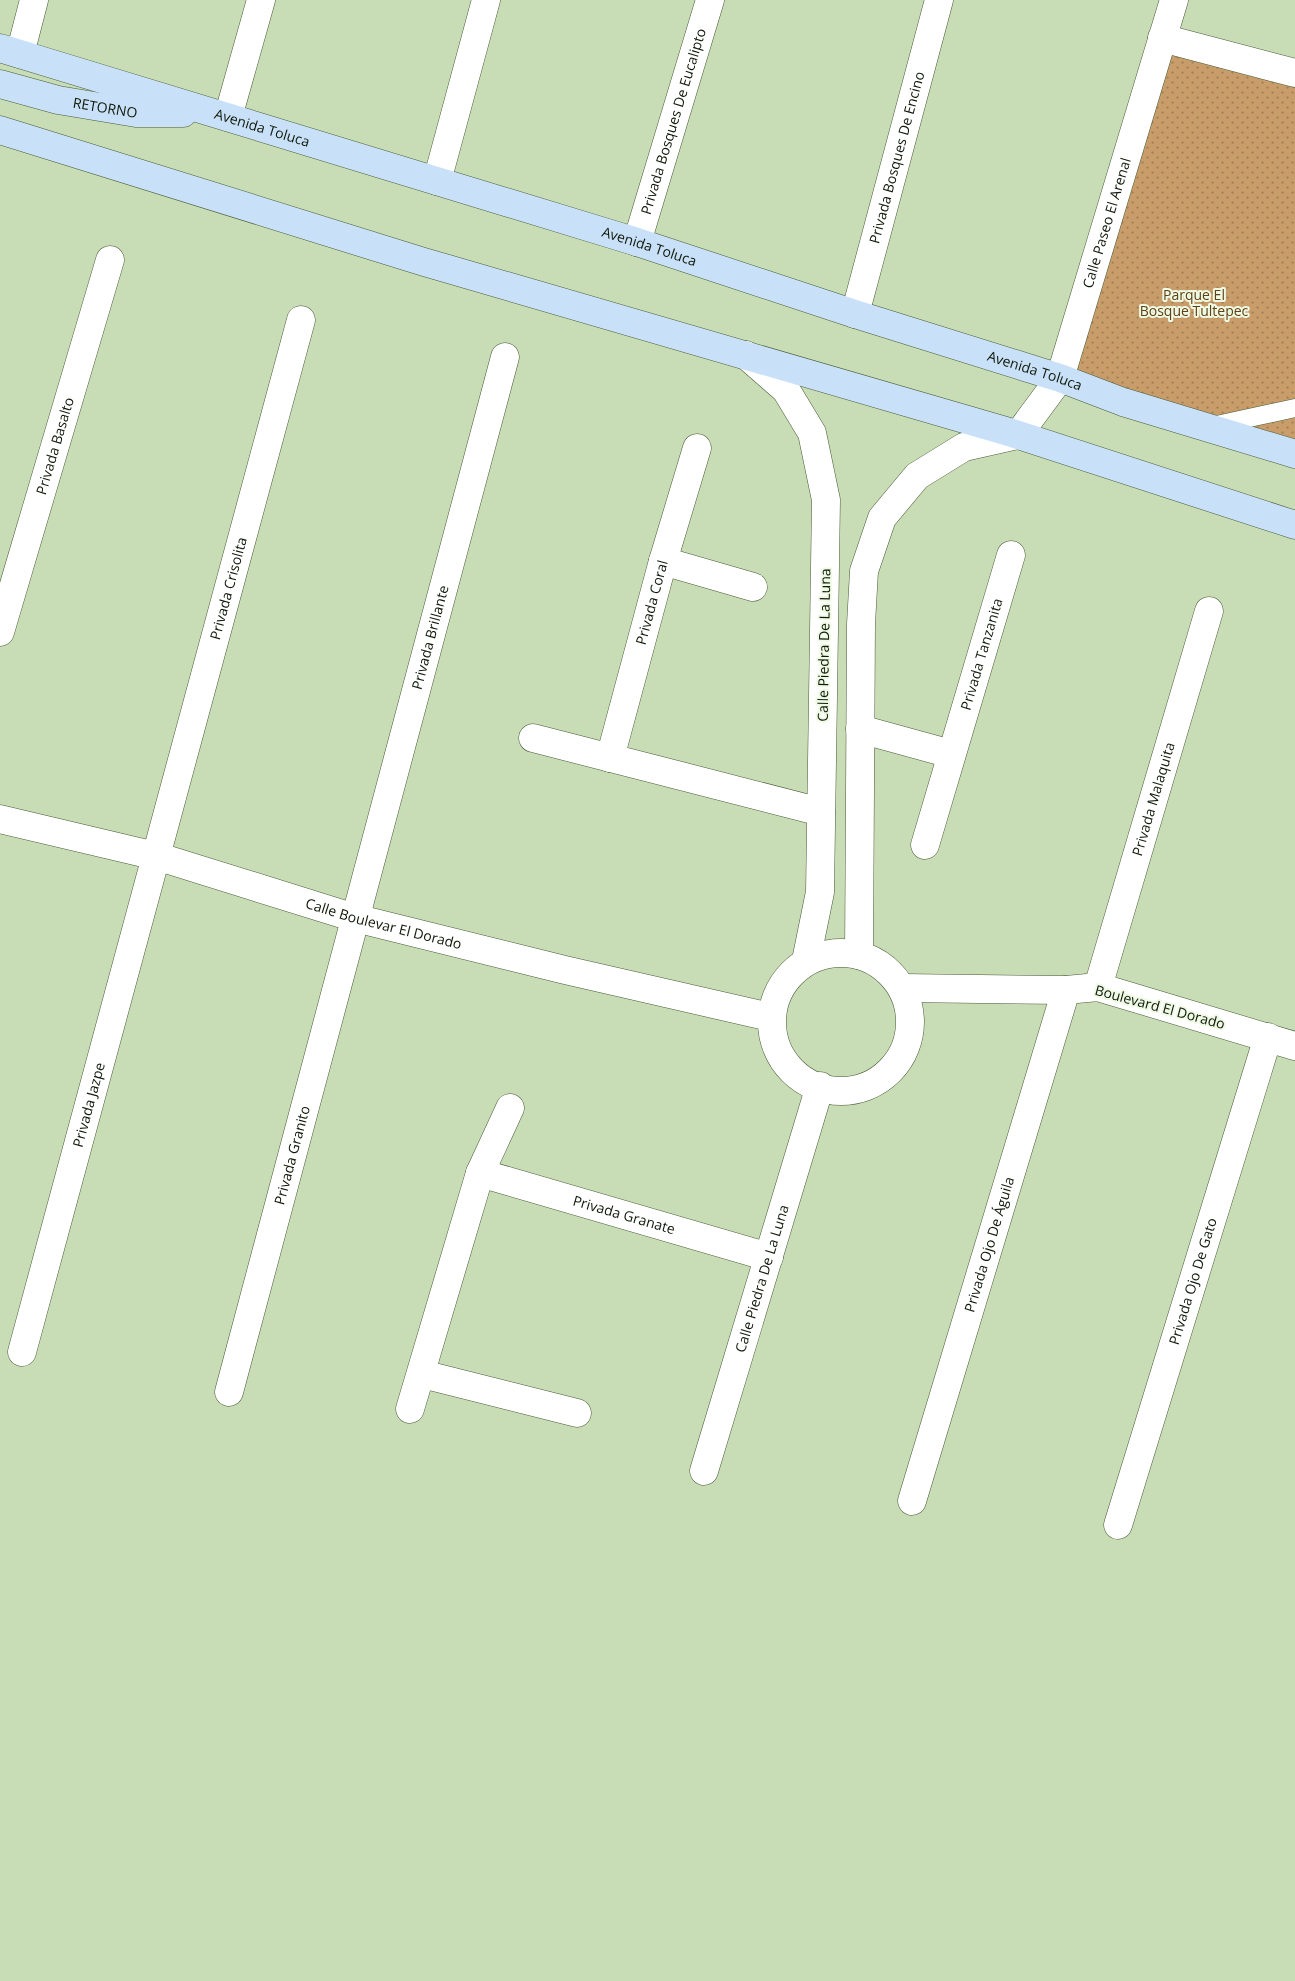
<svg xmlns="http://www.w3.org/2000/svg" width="1295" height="1981" viewBox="0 0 1295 1981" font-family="'Open Sans',sans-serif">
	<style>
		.park { fill: url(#park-dots) }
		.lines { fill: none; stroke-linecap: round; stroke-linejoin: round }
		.service-casing { stroke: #485a37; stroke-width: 19 }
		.minor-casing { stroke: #485a37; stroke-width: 29 }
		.secondary-casing { stroke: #485a37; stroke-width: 29 }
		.service { stroke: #fff; stroke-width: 18 }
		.minor { stroke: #fff; stroke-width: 28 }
		.secondary { stroke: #c8e1f9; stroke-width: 28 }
		.labels { text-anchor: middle; stroke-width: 4; stroke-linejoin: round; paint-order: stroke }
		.street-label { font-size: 14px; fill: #101809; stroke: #effae5 }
		.park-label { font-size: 14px; fill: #604014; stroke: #effae5 }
	</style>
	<defs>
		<pattern id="park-dots" width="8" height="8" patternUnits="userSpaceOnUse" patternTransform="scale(1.25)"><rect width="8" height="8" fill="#c89d6a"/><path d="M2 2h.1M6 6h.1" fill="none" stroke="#a17f55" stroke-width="1.8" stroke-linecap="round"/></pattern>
	</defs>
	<rect width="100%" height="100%" fill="#c8ddb5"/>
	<!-- park -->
	<polygon class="park" points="1166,42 1295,79 1295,439 1069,373"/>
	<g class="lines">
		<!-- service casing -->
		<g class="service-casing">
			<polyline id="service" points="1212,426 1295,408"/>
		</g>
		<!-- minor casing -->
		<g class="minor-casing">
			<g id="minor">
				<polyline points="1162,38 1295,73"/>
				<polyline points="20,54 34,0"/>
				<polyline points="228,117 261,0"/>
				<polyline points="437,181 486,0"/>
				<path id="s1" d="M637 242 710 0"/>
				<path id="s2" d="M855 314 939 0"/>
				<polyline points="746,355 786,390 812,433 826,500 820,892 806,961"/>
				<polyline points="663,561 753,587"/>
				<path id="s3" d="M0 632 110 260"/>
				<polyline points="860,729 951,754"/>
				<polyline points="533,738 821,812"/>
				<path id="s4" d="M610 758 663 561 697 448"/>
				<path id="s5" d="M0 819 156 856 355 918 565 970 770 1017"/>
				<path id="s6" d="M925 845 1011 555"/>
				<circle cx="841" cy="1022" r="69"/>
				<path id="s7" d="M859 955 861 624 864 571 882 518 917 476 964 447 1018 435 1060 378 1174 0"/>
				<path id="s8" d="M1098 987 1209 611"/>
				<polyline points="902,988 1066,990 1098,987 1295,1046"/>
				<path id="s9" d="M480 1173 769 1257"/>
				<path id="s10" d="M22 1352 301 320"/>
				<polyline points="422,1374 577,1413"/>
				<path id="s11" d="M229 1392 505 357"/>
				<polyline points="410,1409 480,1173 510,1108"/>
				<path id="s12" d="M704 1471 820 1086"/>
				<path id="s13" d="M912 1501 1066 990"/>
				<path id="s14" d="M1118 1525 1268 1037"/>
			</g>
		</g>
		<!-- secondary casing -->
		<g class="secondary-casing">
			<g id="secondary">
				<path id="s15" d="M0 48 637 242 855 314 1060 378 1123 402 1295 454"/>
				<path id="s16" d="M0 84 58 100 136 113H183"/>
				<polyline points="0,130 424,262 1009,432 1295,525"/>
			</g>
		</g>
		<!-- service -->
		<use href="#service" class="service"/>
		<!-- minor -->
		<use href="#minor" class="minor"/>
		<!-- secondary -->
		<use href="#secondary" class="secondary"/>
	</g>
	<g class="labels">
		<!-- street labels -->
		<g class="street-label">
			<text dy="5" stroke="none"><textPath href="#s16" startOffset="108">RETORNO</textPath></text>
			<text dy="5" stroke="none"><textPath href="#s1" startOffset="126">Privada Bosques De Eucalipto</textPath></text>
			<text dy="5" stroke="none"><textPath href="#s15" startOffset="274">Avenida Toluca</textPath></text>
			<text dy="5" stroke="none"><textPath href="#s2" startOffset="162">Privada Bosques De Encino</textPath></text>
			<text dy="5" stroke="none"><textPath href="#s7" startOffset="838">Calle Paseo El Arenal</textPath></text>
			<text dy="5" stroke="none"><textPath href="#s15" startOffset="679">Avenida Toluca</textPath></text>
			<text dy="5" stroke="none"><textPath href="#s15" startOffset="1084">Avenida Toluca</textPath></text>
			<text dy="5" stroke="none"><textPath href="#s3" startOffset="194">Privada Basalto</textPath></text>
			<text dy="5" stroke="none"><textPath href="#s10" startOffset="791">Privada Crisolita</textPath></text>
			<text dy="5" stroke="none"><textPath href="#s4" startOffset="161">Privada Coral</textPath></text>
			<text dy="5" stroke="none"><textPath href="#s11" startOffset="781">Privada Brillante</textPath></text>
			<text transform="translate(824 645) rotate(-89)" y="5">Calle Piedra De La Luna</text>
			<text dy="5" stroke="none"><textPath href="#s6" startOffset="199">Privada Tanzanita</textPath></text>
			<text dy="5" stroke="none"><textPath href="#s8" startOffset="196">Privada Malaquita</textPath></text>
			<text dy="5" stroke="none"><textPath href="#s5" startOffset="398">Calle Boulevar El Dorado</textPath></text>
			<text transform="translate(1160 1007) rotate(15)" y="5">Boulevard El Dorado</text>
			<text dy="5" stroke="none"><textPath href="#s10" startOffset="256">Privada Jazpe</textPath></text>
			<text dy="5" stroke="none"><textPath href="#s11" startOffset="245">Privada Granito</textPath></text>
			<text dy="5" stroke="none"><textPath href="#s9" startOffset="150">Privada Granate</textPath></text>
			<text dy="5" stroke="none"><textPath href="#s13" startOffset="268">Privada Ojo De Águila</textPath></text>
			<text dy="5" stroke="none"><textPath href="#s12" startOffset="201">Calle Piedra De La Luna</textPath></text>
			<text dy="5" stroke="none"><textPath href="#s14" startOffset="255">Privada Ojo De Gato</textPath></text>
		</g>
		<!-- park labels -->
		<g class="park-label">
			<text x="1194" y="300">Parque El<tspan x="1194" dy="16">Bosque Tultepec</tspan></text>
		</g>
	</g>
</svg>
